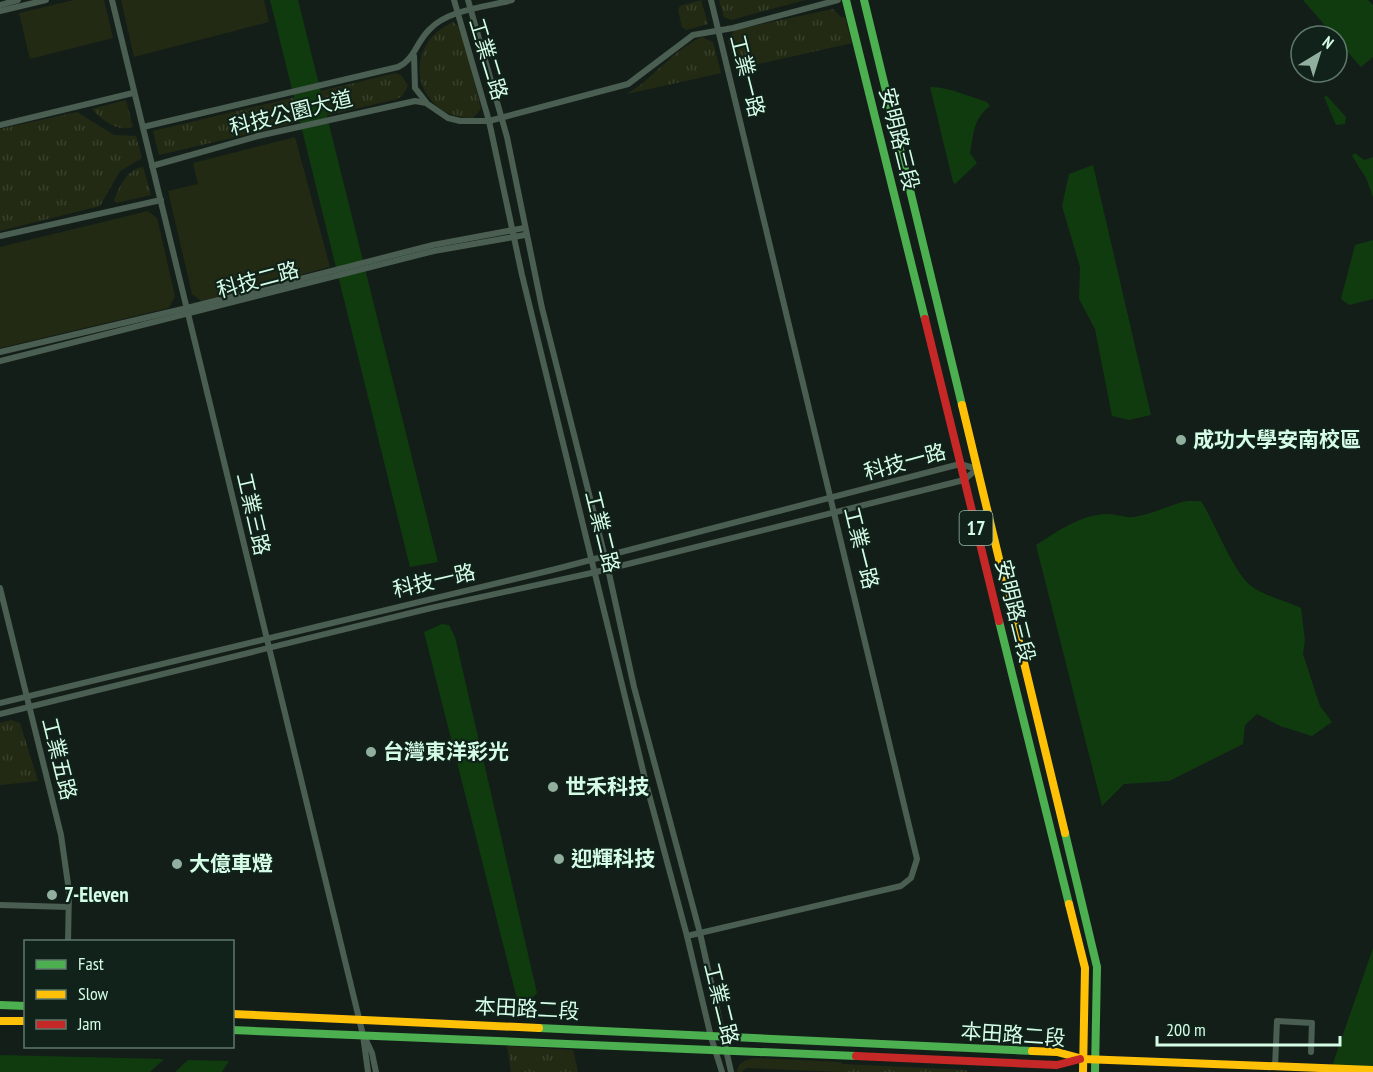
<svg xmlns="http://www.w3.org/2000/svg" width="1373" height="1072" viewBox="0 0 1373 1072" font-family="'PT Sans Narrow','Noto Sans TC',sans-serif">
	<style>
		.grass { fill: #232a14 }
		.park { fill: url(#park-tufts) }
		.water { fill: #0f3b0e }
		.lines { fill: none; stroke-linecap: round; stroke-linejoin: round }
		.street { stroke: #4a5e51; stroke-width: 6 }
		.fast { stroke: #4caf50; stroke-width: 8 }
		.slow { stroke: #ffc107; stroke-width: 8 }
		.jam { stroke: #c62828; stroke-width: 8 }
		.poi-dot { fill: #91ae9e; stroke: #102219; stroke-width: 2 }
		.labels { text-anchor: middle; stroke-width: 4.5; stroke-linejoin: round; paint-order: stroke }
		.shield { fill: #102219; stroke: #99bba8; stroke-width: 1.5 }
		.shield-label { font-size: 20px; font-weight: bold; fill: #d4fce6 }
		.street-label { font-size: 21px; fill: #d4fce6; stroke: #102219 }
		.poi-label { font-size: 21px; font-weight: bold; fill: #d4fce6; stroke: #102219; text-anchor: start }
	</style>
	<defs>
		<pattern id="park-tufts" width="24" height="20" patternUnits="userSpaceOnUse" patternTransform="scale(1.5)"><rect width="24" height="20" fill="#232a14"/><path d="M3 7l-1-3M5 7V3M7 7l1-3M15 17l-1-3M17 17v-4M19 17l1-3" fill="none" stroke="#383f2b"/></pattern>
	</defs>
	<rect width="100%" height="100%" fill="#141e19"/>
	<!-- grass -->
	<g class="grass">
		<polygon points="74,0 104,0 113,38 30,59 19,13"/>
		<polygon points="121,0 264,0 269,22 134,57"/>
		<polygon points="295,137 330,267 201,301 192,294 168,191 198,184 193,163"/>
		<polygon points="148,211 157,218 175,296 169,308 0,348 0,247"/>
		<path d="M755 1058 842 1062 841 1072 746 1068 742 1072H737C738 1062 746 1059 755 1058Z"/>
	</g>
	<!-- park -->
	<g class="park">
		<polygon points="701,0 708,24 686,30 682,27 678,10 680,6"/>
		<polygon points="719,0 805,0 731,20 724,17"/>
		<polygon points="833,9 841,17 845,17 852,43 736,69 728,41 734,30"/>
		<path d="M453 22 461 29 481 109 473 118C414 118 399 46 453 22Z"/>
		<path d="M702 37 713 42 721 73 627 94C654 78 673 50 702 37Z"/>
		<polygon points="396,73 402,76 408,86 402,96 397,99 159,155 153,131"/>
		<path d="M126 100 133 127C117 132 103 121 92 109Z"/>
		<polygon points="77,112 114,135 136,136 142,158 120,171 100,206 0,231 0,129"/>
		<path d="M143 167 151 195 116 203 114 200C120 186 126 170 143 167Z"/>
		<polygon points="11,720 20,723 38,781 0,785 0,723"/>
		<polygon points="507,1046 573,1050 578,1072 511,1072"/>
		<polygon points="842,1064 968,1070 967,1072 841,1072"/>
	</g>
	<!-- water -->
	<g class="water">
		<polygon points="270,0 298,0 438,562 410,567"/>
		<polygon points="1303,0 1368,0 1373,5 1373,57 1361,67 1337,40 1337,36 1334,36"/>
		<path d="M930 87C946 86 971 97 987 102L990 106C973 119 974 133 970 153L977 163 955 184 953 182Z"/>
		<polygon points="1327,96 1346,117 1345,124 1336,125 1324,97"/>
		<polygon points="1355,153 1364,160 1373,157 1373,197 1366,178 1352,156"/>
		<polygon points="1093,165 1151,415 1129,420 1112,416 1095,329 1079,299 1080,267 1062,206 1069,174"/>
		<polygon points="1373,240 1373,299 1349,305 1341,299 1355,245"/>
		<path d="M1187 501H1201C1215 522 1234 576 1254 588 1268 597 1286 601 1301 608L1305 641 1303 654 1320 706 1332 722 1312 736 1280 726 1257 714 1245 725 1243 744 1169 781 1124 784 1102 806 1036 545C1058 531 1080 515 1107 514 1116 514 1125 518 1134 517 1153 514 1169 505 1187 501Z"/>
		<polygon points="442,624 449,625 455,637 537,993 529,1001 518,1003 424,632"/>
		<polygon points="1373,948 1373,1072 1330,1072"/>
		<polygon points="0,1055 164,1059 150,1072 0,1072"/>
		<polygon points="188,1060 229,1061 222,1072 175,1072"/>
	</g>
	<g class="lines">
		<!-- street -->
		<g class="street">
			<polyline points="112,0 363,1035 368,1072"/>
			<polyline points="454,0 489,121 522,275 647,787 687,936 711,1037 722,1072"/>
			<polyline points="468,0 507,137 542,308 608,569 634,687 700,933 731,1072"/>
			<polyline points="0,5 18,0"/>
			<polyline points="0,11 46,0"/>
			<polyline points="414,56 415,88 426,102"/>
			<polyline points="0,125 133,93"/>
			<path d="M143 127 398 67C415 59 416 42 430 29 449 9 487 7 512 0"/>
			<polyline points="152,166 258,136 415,101 426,103 448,118 460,121 489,121 628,84 693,35 733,28 838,0"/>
			<polyline points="0,236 161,200"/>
			<polyline points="0,352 187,308 433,245 524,228"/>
			<polyline points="0,361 434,251 525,235"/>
			<polyline points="0,588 61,835 69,891 68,942"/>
			<polyline points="0,703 552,570 960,464 977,469"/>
			<polyline points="0,714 431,608 596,572 964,480 977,469"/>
			<polyline points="0,905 68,907"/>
			<polyline points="687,936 901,886 911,878 917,859 711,0"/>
			<polyline points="365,1038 372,1053 376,1072"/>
			<polyline points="1275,1067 1277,1021 1312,1023 1311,1052"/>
		</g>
		<!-- fast -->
		<g class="fast">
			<polyline points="846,0 925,319"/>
			<polyline points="864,0 962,405"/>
			<polyline points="999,621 1069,904"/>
			<polyline points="1065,833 1097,967 1095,1072"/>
			<polyline points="0,1005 26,1006"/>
			<polyline points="539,1028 1032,1051"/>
			<polyline points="232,1030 856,1056"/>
		</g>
		<!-- slow -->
		<g class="slow">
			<polyline points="962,405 1065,833"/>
			<polyline points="1069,904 1085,968 1083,1072"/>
			<polyline points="232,1014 539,1028"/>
			<polyline points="0,1021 26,1021"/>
			<polyline points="1032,1051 1057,1052 1083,1059 1373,1070"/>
		</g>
		<!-- jam -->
		<g class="jam">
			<polyline points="925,319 999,621"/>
			<polyline points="856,1056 1057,1065 1080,1059"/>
		</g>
	</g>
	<!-- markers -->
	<g class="poi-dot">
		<circle cx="1181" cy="440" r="6"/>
		<circle cx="371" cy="752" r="6"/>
		<circle cx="553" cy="787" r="6"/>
		<circle cx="559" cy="859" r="6"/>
		<circle cx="177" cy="864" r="6"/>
		<circle cx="52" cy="895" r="6"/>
	</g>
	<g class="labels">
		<!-- shield labels -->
		<rect class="shield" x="959.5" y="511" width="33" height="34" rx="4.5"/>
		<g class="shield-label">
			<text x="976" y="535">17</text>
		</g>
		<!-- street labels -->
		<g class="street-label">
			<text transform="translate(488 59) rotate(73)" y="7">工業二路</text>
			<text transform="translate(747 76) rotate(76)" y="7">工業一路</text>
			<text transform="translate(291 113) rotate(-14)" y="7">科技公園大道</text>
			<text transform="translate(899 139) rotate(76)" y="7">安明路三段</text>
			<text transform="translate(258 280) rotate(-15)" y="7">科技二路</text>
			<text transform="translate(905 462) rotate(-15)" y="7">科技一路</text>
			<text transform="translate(253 514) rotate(77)" y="7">工業三路</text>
			<text transform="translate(602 532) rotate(76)" y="7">工業二路</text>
			<text transform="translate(861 548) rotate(76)" y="7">工業一路</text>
			<text transform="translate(434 581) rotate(-13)" y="7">科技一路</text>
			<text transform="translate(1015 611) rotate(76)" y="7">安明路三段</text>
			<text transform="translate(59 759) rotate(76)" y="7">工業五路</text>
			<text transform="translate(721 1004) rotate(76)" y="7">工業二路</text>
			<text transform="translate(527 1009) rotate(3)" y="7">本田路二段</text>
			<text transform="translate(1013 1035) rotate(4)" y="7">本田路二段</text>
		</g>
		<!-- poi labels -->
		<g class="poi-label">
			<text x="1193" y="447">成功大學安南校區</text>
			<text x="383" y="759">台灣東洋彩光</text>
			<text x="565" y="794">世禾科技</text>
			<text x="571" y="866">迎輝科技</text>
			<text x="189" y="871">大億車燈</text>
			<text x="64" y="902">7-Eleven</text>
		</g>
	</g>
	<!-- legend -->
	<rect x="24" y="940" width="210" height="108" fill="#102219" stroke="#5e796b" stroke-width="1.5"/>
	<rect x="36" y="960" width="30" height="9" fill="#4caf50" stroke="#5e796b" stroke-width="1.5"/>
	<text x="78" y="970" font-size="18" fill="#d4fce6">Fast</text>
	<rect x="36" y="990" width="30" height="9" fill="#ffc107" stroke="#5e796b" stroke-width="1.5"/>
	<text x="78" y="1000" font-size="18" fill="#d4fce6">Slow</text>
	<rect x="36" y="1020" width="30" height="9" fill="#c62828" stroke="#5e796b" stroke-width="1.5"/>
	<text x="78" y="1030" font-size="18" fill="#d4fce6">Jam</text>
	<!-- north arrow -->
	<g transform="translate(1319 54) rotate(38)"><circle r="28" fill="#102219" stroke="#5e796b" stroke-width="1.5"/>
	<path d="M0-4.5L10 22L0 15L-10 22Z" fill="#91ae9e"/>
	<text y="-9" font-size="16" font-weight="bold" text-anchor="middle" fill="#d4fce6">N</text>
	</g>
	<!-- scale -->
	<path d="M1157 1036v9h183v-9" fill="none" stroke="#d4fce6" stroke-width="3"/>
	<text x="1166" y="1036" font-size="18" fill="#d4fce6" stroke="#102219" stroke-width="4.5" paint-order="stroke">200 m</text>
</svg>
